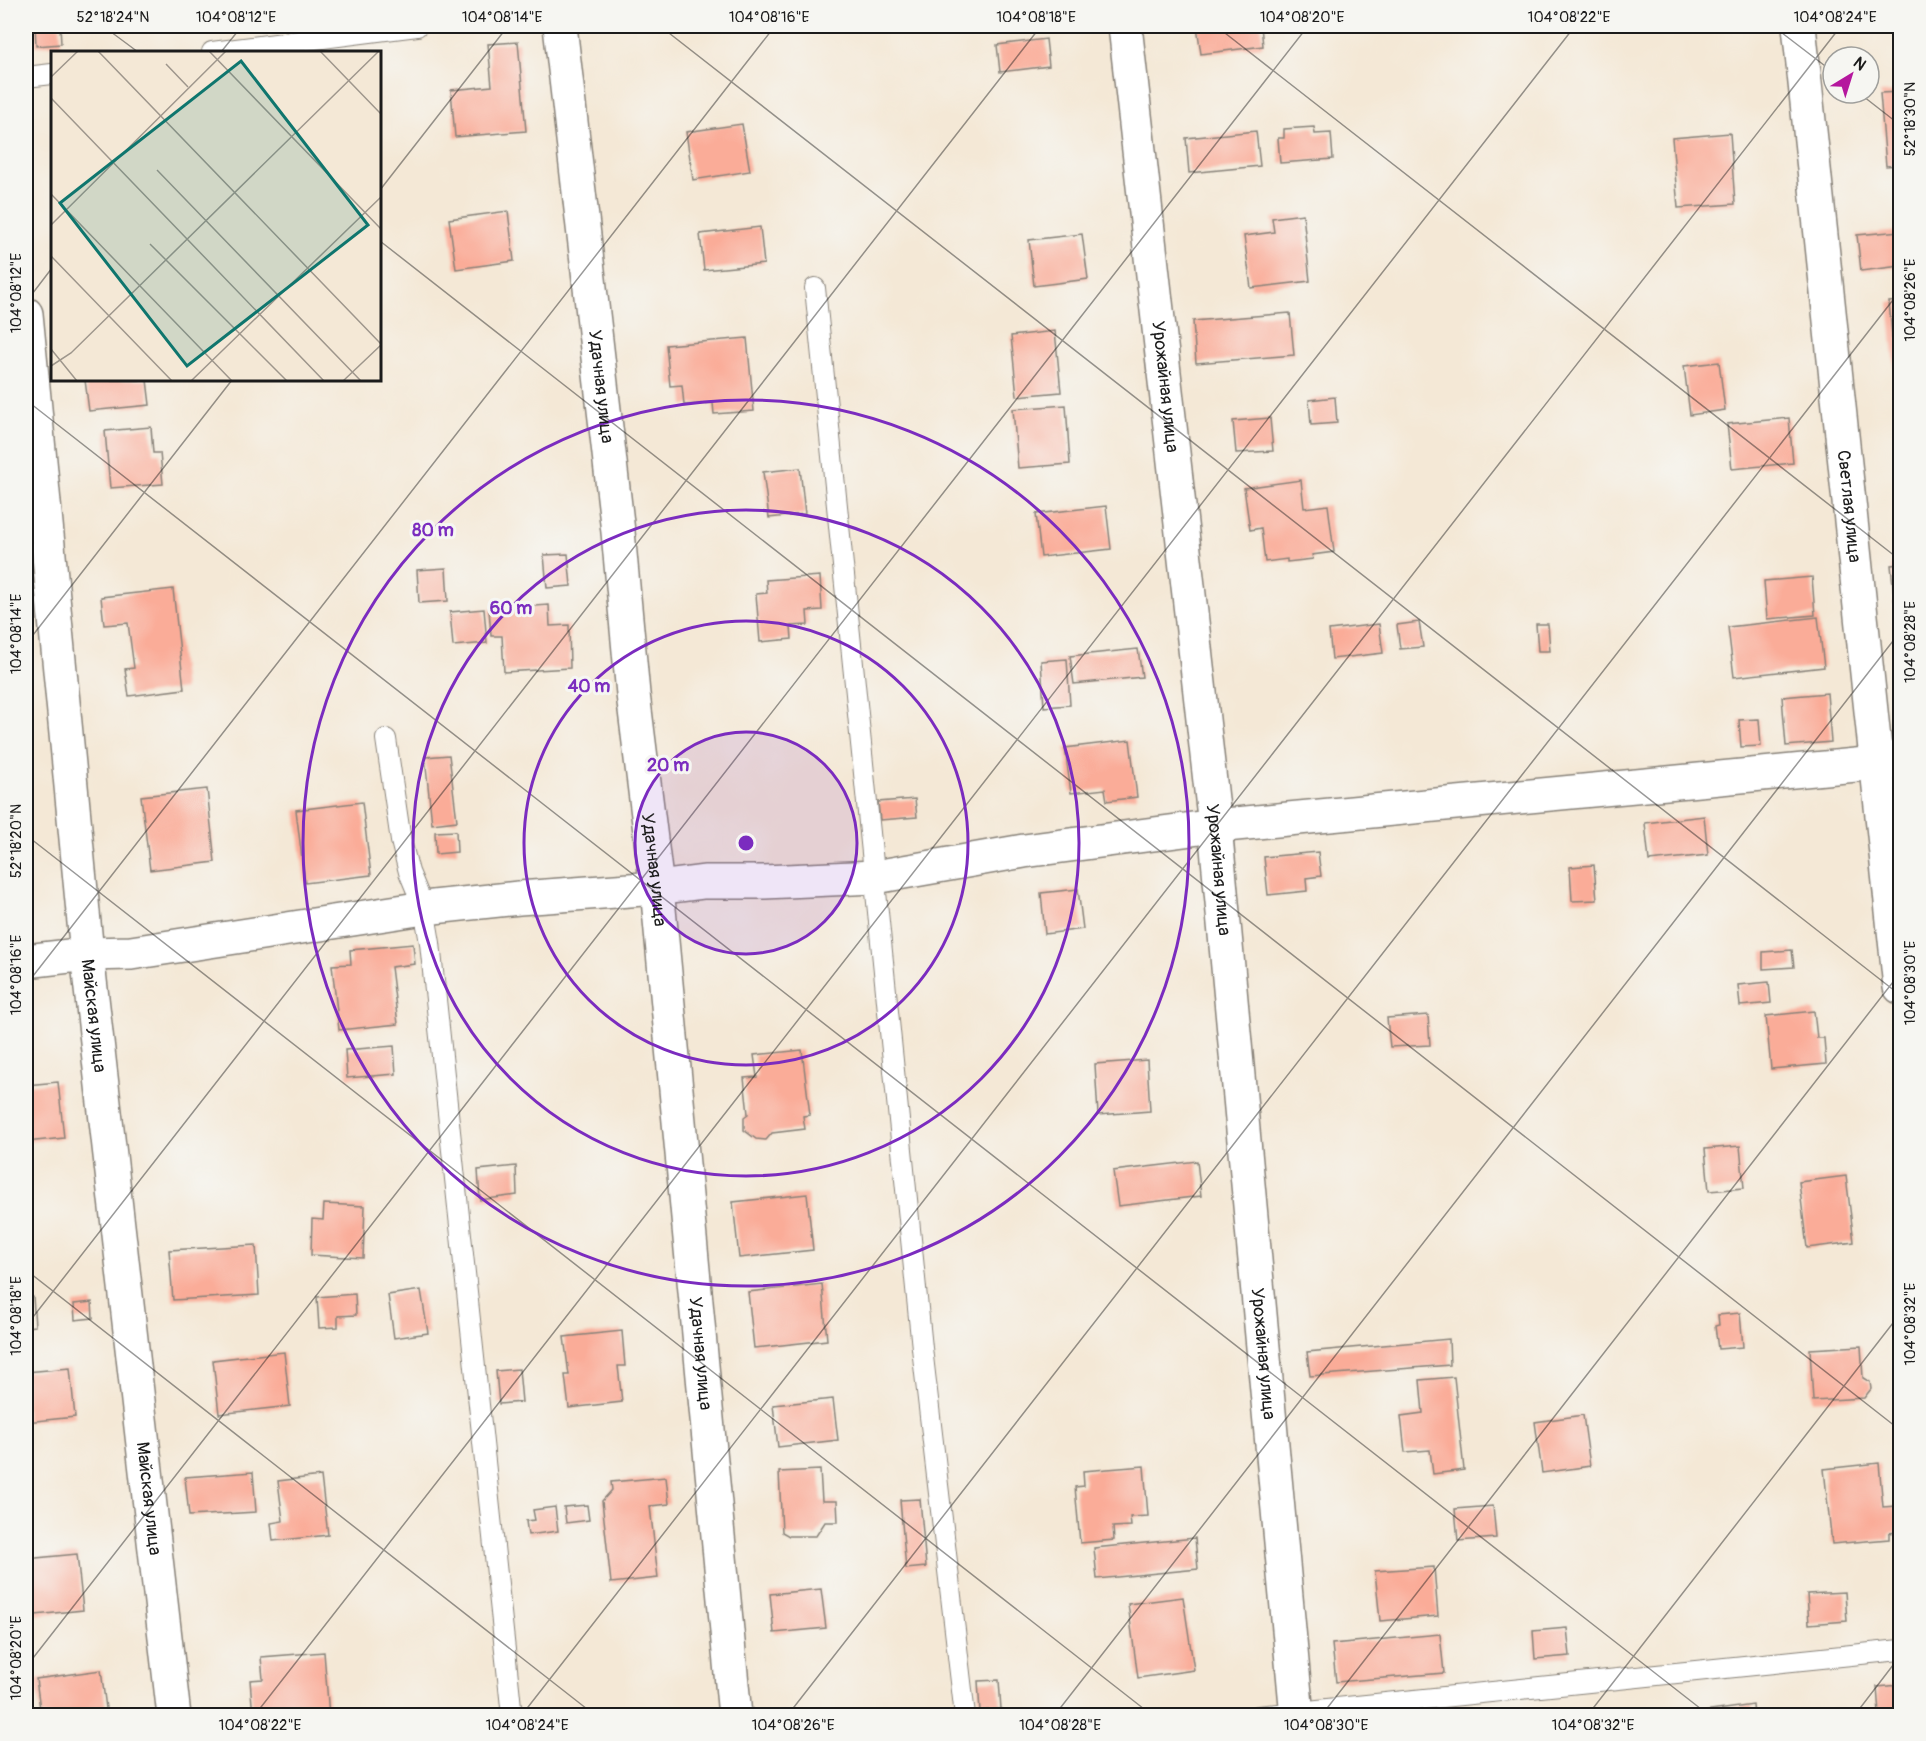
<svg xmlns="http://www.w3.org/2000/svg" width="1926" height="1741" viewBox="0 0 1926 1741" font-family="Pangolin,sans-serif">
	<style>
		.building { fill: #faac98 }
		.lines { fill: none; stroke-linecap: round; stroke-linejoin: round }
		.service-casing { stroke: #888279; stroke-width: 22 }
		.minor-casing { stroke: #888279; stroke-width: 36 }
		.service { stroke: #fff; stroke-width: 20 }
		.minor { stroke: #fff; stroke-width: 33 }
		.ticks { fill: none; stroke: #1c1c1c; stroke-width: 1.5; stroke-opacity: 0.45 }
		.ring { fill: none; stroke: #7b2cbf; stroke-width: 3 }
		.labels { text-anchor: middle; stroke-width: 6; stroke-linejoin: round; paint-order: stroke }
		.street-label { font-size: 18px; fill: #1c1c1c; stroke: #f6f6f2 }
		.inset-road { fill: none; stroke: #9e968c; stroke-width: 1.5 }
		.view { fill: #0f766e; fill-opacity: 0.15; stroke: #0f766e; stroke-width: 3 }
		.inset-edge { fill: none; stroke: #1c1c1c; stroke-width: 3 }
		.centre { fill: #7b2cbf; stroke: #f6f6f2; stroke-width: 3 }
		.ring-label { font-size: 18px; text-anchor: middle; font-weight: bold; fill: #7b2cbf; stroke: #f6f6f2; stroke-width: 6; stroke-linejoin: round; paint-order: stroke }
		.neatline { fill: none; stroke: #1c1c1c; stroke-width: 2 }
		.ticks-label { font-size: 15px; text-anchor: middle; fill: #1c1c1c }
	</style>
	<rect width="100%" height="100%" fill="#f6f6f2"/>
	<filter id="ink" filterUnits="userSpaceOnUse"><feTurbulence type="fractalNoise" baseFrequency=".0167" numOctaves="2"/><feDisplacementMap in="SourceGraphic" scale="12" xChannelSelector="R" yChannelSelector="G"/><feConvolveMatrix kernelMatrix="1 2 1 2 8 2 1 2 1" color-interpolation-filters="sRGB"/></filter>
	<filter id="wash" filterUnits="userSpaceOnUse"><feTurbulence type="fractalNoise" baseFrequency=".008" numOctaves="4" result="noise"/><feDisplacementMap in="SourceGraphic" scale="24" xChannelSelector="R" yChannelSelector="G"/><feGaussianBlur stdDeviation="1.35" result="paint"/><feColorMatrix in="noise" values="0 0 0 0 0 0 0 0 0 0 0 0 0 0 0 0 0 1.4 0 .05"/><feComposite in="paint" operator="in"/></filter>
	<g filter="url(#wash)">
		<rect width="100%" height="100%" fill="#f4e8d6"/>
		<g id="blocks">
			<!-- building -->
			<g class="building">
				<polygon points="35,26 60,26 61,44 36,46"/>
				<polygon points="1197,26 1261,26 1263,46 1201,54"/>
				<polygon points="1046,39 1049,66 1000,72 997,45"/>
				<polygon points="518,42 526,131 455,137 451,90 492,86 488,44"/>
				<polygon points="1900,92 1900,165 1886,166 1880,93"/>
				<polygon points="742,124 750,171 693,180 686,132"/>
				<polygon points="1314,127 1315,134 1331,133 1333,159 1280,163 1278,138 1284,138 1284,129"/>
				<polygon points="1256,131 1260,166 1189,173 1186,138"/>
				<polygon points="1730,133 1735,204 1678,208 1672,138"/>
				<polygon points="508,211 514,261 456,269 449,219"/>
				<polygon points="1303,214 1310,281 1251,288 1244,236 1274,232 1272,218"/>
				<polygon points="760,227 764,264 704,270 700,234"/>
				<polygon points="1900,231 1900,266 1861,271 1857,235"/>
				<polygon points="1082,234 1088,279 1034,286 1029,240"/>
				<polygon points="1900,301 1900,368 1895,369 1889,302"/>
				<polygon points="1290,313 1294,355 1196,363 1193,321"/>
				<polygon points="1055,331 1061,392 1017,396 1011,336"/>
				<polygon points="747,338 754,411 714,414 713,403 684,405 682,385 670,386 666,345"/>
				<polygon points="1719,362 1725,410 1690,415 1684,366"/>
				<polygon points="85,380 147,380 150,405 89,411"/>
				<polygon points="1335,397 1337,423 1311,425 1309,400"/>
				<polygon points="1066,405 1070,464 1018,468 1013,409"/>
				<polygon points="1270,418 1273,451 1236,453 1233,421"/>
				<polygon points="1789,418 1793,463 1732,469 1727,424"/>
				<polygon points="151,427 153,453 160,453 163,484 110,488 105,431"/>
				<polygon points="800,468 805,514 769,518 763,472"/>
				<polygon points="1301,480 1304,508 1328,505 1334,552 1312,555 1313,559 1287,562 1287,559 1265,562 1261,528 1250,530 1244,488"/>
				<polygon points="1106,506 1111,549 1041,557 1036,514"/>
				<polygon points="568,554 571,586 547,588 544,555"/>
				<polygon points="1900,564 1900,604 1895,605 1891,565"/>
				<polygon points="446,568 448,601 419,603 417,570"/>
				<polygon points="820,576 822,610 807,611 808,625 791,626 792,639 760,642 756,594 767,593 766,580"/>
				<polygon points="1812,577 1815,615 1767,619 1764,581"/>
				<polygon points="173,589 184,689 129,696 125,669 134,668 128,623 104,625 101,597"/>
				<polygon points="549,605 550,626 569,625 570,668 504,672 502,636 491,636 489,609"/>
				<polygon points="484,609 487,643 453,646 450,612"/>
				<polygon points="1818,617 1824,667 1734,677 1728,627"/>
				<polygon points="1419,622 1423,647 1400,649 1397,625"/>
				<polygon points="1379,624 1383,653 1332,659 1329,630"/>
				<polygon points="1536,624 1548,624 1550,651 1538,651"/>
				<polygon points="1138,649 1142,677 1074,684 1070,656"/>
				<polygon points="1067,659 1070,705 1044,707 1041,661"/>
				<polygon points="1827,693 1831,742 1786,746 1782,697"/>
				<polygon points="1759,719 1761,746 1741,747 1739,720"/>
				<polygon points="1130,740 1137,797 1107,801 1105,789 1071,793 1065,748"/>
				<polygon points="449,755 457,821 432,824 425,757"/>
				<polygon points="207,789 215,862 150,870 141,796"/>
				<polygon points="915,799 917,817 880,820 878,802"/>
				<polygon points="362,802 371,875 305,883 296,810"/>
				<polygon points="1704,816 1708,855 1649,861 1645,823"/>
				<polygon points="456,831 457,852 436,854 435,832"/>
				<polygon points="1318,852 1321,876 1306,878 1307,891 1268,895 1264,857"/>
				<polygon points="1594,865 1597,900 1572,901 1570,867"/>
				<polygon points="1078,889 1083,929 1045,934 1041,893"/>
				<polygon points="413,944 415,964 391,967 398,1024 339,1030 332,965 351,964 350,950"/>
				<polygon points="1792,950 1794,967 1763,969 1763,952"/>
				<polygon points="1769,982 1771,1003 1740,1006 1738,985"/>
				<polygon points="1814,1011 1817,1038 1824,1038 1826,1064 1771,1069 1766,1016"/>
				<polygon points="1428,1015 1430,1045 1390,1047 1387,1018"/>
				<polygon points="394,1046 396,1074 347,1078 345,1050"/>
				<polygon points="802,1050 810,1115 803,1116 805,1129 772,1133 766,1140 756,1139 744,1130 744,1117 748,1114 744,1078 757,1077 754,1055"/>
				<polygon points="1147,1060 1150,1111 1098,1115 1095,1064"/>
				<polygon points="58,1082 64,1138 26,1142 26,1085"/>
				<polygon points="1740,1146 1744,1188 1709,1191 1705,1149"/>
				<polygon points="1197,1161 1201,1196 1118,1206 1113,1171"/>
				<polygon points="516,1166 517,1195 480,1200 478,1170"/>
				<polygon points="1846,1176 1854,1242 1807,1248 1799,1182"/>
				<polygon points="807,1194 813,1250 739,1258 733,1202"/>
				<polygon points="324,1204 365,1206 363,1258 311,1255 312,1219 323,1220"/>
				<polygon points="256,1245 259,1295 173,1300 169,1250"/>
				<polygon points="822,1284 827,1340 754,1348 748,1292"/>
				<polygon points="421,1290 428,1333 394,1338 388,1295"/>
				<polygon points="355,1294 356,1315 338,1316 338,1327 319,1328 317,1297"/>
				<polygon points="33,1297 35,1326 26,1327 26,1298"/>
				<polygon points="92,1302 93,1318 75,1320 74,1304"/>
				<polygon points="1740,1313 1743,1347 1718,1349 1715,1326 1719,1325 1718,1315"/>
				<polygon points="622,1331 625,1366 618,1366 622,1402 569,1408 565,1375 569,1375 564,1337"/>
				<polygon points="1449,1339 1450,1365 1310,1376 1307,1352"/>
				<polygon points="1861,1346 1863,1378 1870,1382 1871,1389 1864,1398 1813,1401 1810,1349"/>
				<polygon points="284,1352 290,1406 219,1414 213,1360"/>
				<polygon points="70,1368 75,1417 26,1422 26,1372"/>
				<polygon points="519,1369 522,1402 499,1404 496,1371"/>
				<polygon points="1454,1377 1464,1470 1433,1474 1430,1450 1405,1452 1401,1416 1423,1413 1420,1380"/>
				<polygon points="833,1399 838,1440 778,1447 773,1405"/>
				<polygon points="1583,1415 1590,1466 1542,1473 1535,1422"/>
				<polygon points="1879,1463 1883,1507 1896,1506 1898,1532 1889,1533 1889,1539 1832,1544 1824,1469"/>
				<polygon points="1144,1466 1148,1516 1130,1517 1131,1526 1113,1527 1114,1540 1080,1543 1075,1487 1084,1486 1083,1471"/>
				<polygon points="820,1470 822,1501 837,1501 838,1522 825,1522 816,1536 789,1536 782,1532 779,1472"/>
				<polygon points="253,1472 256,1512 189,1516 185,1477"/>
				<polygon points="321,1476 328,1535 273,1541 271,1523 283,1521 278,1481"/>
				<polygon points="666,1477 669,1504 650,1506 658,1578 611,1583 602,1501 612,1490 611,1482"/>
				<polygon points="920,1499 926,1567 906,1569 900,1500"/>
				<polygon points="587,1505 589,1520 566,1523 564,1507"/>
				<polygon points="1493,1506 1496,1538 1458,1541 1455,1509"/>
				<polygon points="555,1507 558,1531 528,1535 526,1521 535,1520 533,1510"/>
				<polygon points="1195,1538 1198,1569 1097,1579 1094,1548"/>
				<polygon points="77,1554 83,1610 26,1616 26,1559"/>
				<polygon points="1434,1567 1438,1616 1380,1621 1375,1571"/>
				<polygon points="821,1589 826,1628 774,1633 770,1594"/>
				<polygon points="1845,1592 1847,1621 1809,1624 1807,1594"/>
				<polygon points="1183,1597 1194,1670 1138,1678 1128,1604"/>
				<polygon points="1567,1628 1570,1656 1535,1659 1533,1631"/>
				<polygon points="1440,1634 1444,1673 1336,1682 1332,1644"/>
				<polygon points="324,1652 329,1716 253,1716 250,1680 263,1679 261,1657"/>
				<polygon points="101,1670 107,1716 41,1716 36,1679"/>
				<polygon points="999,1680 1001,1709 980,1711 978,1681"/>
				<polygon points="1900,1685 1900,1713 1879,1714 1877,1687"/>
				<polygon points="1753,1705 1754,1716 1697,1716 1697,1713"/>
				<polygon points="1617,1711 1617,1716 1589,1716 1589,1714"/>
			</g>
		</g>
	</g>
	<g filter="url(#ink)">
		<use href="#blocks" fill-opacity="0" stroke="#888279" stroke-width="1.5"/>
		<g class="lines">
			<!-- service casing -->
			<g class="service-casing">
				<g id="service">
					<polyline points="212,52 417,26"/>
					<polyline points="26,77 52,74"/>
					<polyline points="815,288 922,1348 965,1716"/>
					<polyline points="386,739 401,841 409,872 424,908 430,943 512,1716"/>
					<polyline points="1258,1716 1900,1650"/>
				</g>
			</g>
			<!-- minor casing -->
			<g class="minor-casing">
				<g id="minor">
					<path id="s1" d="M560 26 618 532 633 694 657 888 735 1716"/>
					<path id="s2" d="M1125 26 1215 826 1297 1716"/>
					<path id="s3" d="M1799 26 1900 987"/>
					<path id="s4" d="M26 314 87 954 174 1716"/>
					<polyline points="26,961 87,954 131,953 424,908 519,898 657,888 704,882 764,882 875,877 1024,851 1215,826 1877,763 1900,757"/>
				</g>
			</g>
			<!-- service -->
			<use href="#service" class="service"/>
			<!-- minor -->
			<use href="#minor" class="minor"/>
		</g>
	</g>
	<!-- ticks -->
	<path class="ticks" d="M103 26 138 52M660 26 1900 995M1216 26 1900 560M1773 26 1833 72M221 52 242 26M1859 93 1900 125M380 190 508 26M380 241 1900 1430M26 302 52 268M26 400 1710 1716M26 644 232 380M26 835 1153 1716M26 985 775 26M26 1270 596 1716M26 1326 1041 26M26 1667 1308 26M26 1704 40 1716M254 1716 1575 26M521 1716 1841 26M787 1716 1900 291M1054 1716 1900 632M1321 1716 1900 973M1587 1716 1900 1314M1854 1716 1900 1656"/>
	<!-- distance rings -->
	<circle cx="746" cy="843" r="111" fill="#7b2cbf" fill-opacity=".12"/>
	<g class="ring">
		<circle cx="746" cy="843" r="111"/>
		<circle cx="746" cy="843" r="222"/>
		<circle cx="746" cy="843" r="333"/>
		<circle cx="746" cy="843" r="443"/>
	</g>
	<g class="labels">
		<!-- street labels -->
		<g class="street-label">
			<text dy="6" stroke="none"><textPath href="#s1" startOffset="363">Удачная улица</textPath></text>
			<text dy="6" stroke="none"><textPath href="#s2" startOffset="363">Урожайная улица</textPath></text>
			<text dy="6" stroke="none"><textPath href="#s3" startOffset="483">Светлая улица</textPath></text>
			<text dy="6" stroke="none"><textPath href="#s1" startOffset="849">Удачная улица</textPath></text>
			<text dy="6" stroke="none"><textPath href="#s2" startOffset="849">Урожайная улица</textPath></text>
			<text dy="6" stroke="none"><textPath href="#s4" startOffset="705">Майская улица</textPath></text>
			<text dy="6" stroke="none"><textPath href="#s1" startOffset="1335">Удачная улица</textPath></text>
			<text dy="6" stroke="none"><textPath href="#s2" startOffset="1335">Урожайная улица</textPath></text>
			<text dy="6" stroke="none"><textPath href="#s4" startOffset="1191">Майская улица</textPath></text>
		</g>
	</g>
	<!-- overview -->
	<g transform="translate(51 51)">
		<rect width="330" height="330" fill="#f4e8d6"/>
		<path class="inset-road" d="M47 0 330 293M158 0 330 178M269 0 330 63M115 13 137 36M0 26 27 0M0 47 273 330M106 119 310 330M0 143 181 330M0 174 175 0M99 193 236 330M0 205 121 330M0 298 26 330M0 315 20 302 328 0M140 330 330 146M292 330 330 294"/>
		<path class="view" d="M190 10 317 174 136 315 9 152Z"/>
		<rect width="330" height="330" class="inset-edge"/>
	</g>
	<circle cx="746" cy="843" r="9" class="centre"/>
	<g class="ring-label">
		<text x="433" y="536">80 m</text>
		<text x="511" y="614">60 m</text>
		<text x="589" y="692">40 m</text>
		<text x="668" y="771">20 m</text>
	</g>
	<!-- margin -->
	<rect width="1926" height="1741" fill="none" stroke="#f6f6f2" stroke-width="66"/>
	<!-- north arrow -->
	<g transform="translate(1851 75) rotate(38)"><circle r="28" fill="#f6f6f2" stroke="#9f9f9c" stroke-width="1.5"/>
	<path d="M0-4.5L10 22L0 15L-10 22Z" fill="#b5179e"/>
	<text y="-9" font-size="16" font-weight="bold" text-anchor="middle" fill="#1c1c1c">N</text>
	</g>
	<rect x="33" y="33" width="1860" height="1675" class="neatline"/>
	<g class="ticks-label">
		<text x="113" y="22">52°18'24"N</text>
		<text x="236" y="22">104°08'12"E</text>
		<text x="502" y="22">104°08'14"E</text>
		<text x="769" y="22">104°08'16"E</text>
		<text x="1036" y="22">104°08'18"E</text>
		<text x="1302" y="22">104°08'20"E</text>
		<text x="1569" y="22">104°08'22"E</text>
		<text x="1835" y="22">104°08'24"E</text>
		<text transform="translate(1910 119) rotate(-90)" y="5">52°18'30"N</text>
		<text transform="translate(16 293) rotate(-90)" y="5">104°08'12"E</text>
		<text transform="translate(1910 300) rotate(-90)" y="5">104°08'26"E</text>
		<text transform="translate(16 634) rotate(-90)" y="5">104°08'14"E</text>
		<text transform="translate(1910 642) rotate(-90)" y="5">104°08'28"E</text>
		<text transform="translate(16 841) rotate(-90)" y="5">52°18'20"N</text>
		<text transform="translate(16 975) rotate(-90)" y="5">104°08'16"E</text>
		<text transform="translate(1910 983) rotate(-90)" y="5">104°08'30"E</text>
		<text transform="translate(16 1316) rotate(-90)" y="5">104°08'18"E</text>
		<text transform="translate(1910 1324) rotate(-90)" y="5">104°08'32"E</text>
		<text transform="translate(16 1658) rotate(-90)" y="5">104°08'20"E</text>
		<text x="260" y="1730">104°08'22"E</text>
		<text x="527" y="1730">104°08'24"E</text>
		<text x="793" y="1730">104°08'26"E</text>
		<text x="1060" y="1730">104°08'28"E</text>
		<text x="1326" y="1730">104°08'30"E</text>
		<text x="1593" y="1730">104°08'32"E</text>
	</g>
</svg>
